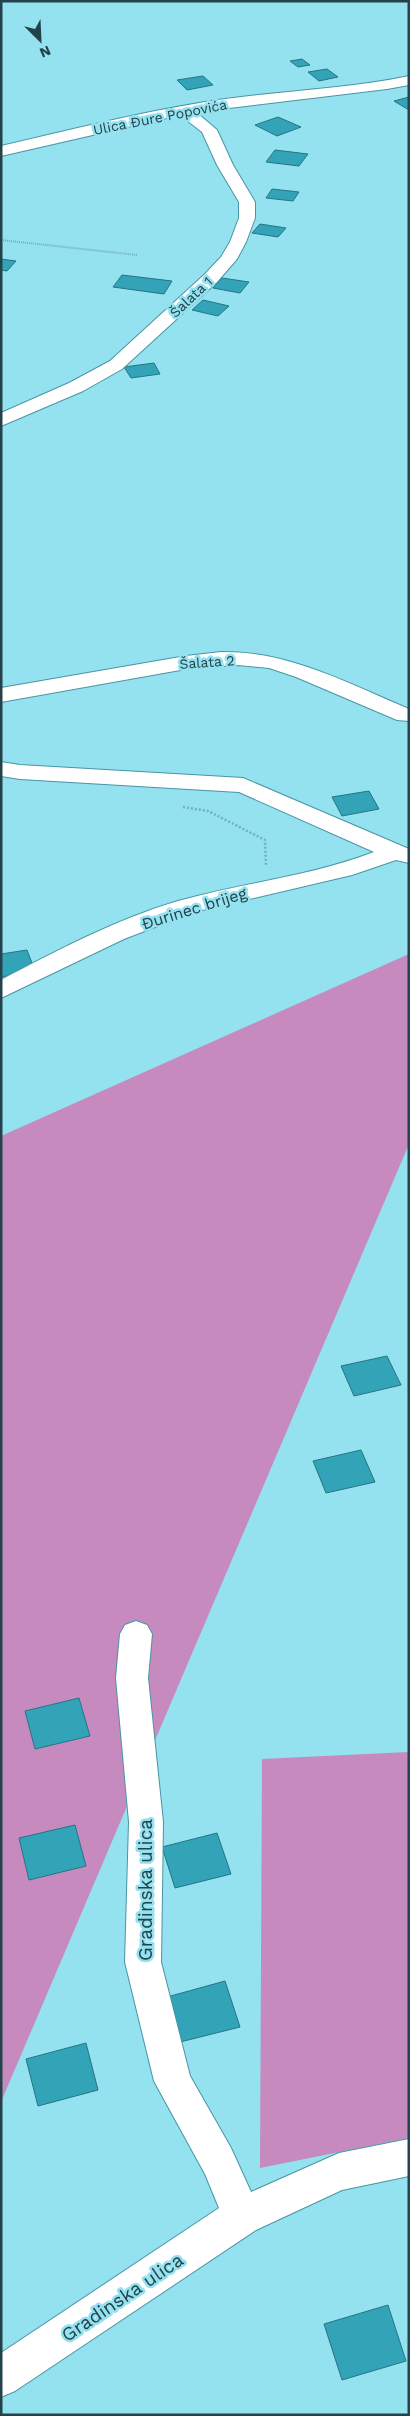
<svg xmlns="http://www.w3.org/2000/svg" width="410" height="2416" viewBox="0 0 410 2416" font-family="'Work Sans',sans-serif">
	<style>
		.forest { fill: #c68abe }
		.building { fill: #33a4b7; stroke: #257583 }
		.lines { fill: none; stroke-linecap: round; stroke-linejoin: round }
		.minor-casing { stroke: #4995a3; stroke-width: 2 }
		.path-far1 { stroke: #71b0bd; stroke-width: 2; stroke-dasharray: 1 1; stroke-linecap: butt }
		.path { stroke: #71b0bd; stroke-width: 2.5; stroke-dasharray: 2 2; stroke-linecap: butt }
		.minor { fill: #fff; fill-rule: evenodd }
		.labels { text-anchor: middle; stroke-width: 5; stroke-linejoin: round; paint-order: stroke }
		.far-street-label { font-size: 14px; fill: #234249; stroke: #94e1f0 }
		.street-label { font-size: 16px; fill: #234249; stroke: #94e1f0 }
		.near-street-label { font-size: 19px; fill: #234249; stroke: #94e1f0 }
	</style>
	<rect width="100%" height="100%" fill="#94e1f0"/>
	<!-- forest -->
	<g class="forest">
		<polygon points="409,954 409,1144 1,2102 1,1136"/>
		<polygon points="409,1752 409,2138 260,2168 262,1759"/>
	</g>
	<!-- building -->
	<g class="building">
		<polygon points="302,59 310,65 298,67 290,61"/>
		<polygon points="327,69 338,77 319,81 308,72"/>
		<polygon points="203,76 213,85 187,90 177,80"/>
		<polygon points="409,97 409,110 394,101"/>
		<polygon points="278,117 301,127 277,136 255,125"/>
		<polygon points="275,150 308,154 299,166 266,162"/>
		<polygon points="272,189 299,192 293,201 266,198"/>
		<polygon points="260,224 286,228 278,237 252,233"/>
		<polygon points="1,259 16,261 7,271 1,270"/>
		<polygon points="122,275 172,281 164,294 113,287"/>
		<polygon points="222,278 249,282 240,293 213,288"/>
		<polygon points="203,300 229,306 218,316 192,310"/>
		<polygon points="154,363 160,374 131,378 124,367"/>
		<polygon points="369,791 379,809 342,816 332,797"/>
		<polygon points="27,950 35,971 1,977 1,954"/>
		<polygon points="387,1356 401,1385 354,1396 341,1366"/>
		<polygon points="361,1450 375,1482 326,1493 313,1461"/>
		<polygon points="79,1698 90,1736 35,1749 25,1711"/>
		<polygon points="75,1825 86,1866 29,1880 19,1838"/>
		<polygon points="217,1833 231,1874 175,1888 162,1847"/>
		<polygon points="225,1981 240,2027 180,2042 167,1997"/>
		<polygon points="86,2043 98,2090 38,2106 26,2059"/>
		<polygon points="388,2305 406,2361 342,2380 324,2324"/>
	</g>
	<g class="lines">
		<!-- minor casing -->
		<g class="minor-casing">
			<g id="minor">
				<path d="M409 76V85L387 89 196 112 217 130 233 165 255 202V218L246 242 237 259 217 282 122 369 83 391 1 426V413L69 383 110 361 205 274 221 257 230 242 239 218V202L217 165 202 132 180 115 1 156V146C69 130 137 113 205 102 273 91 342 90 409 76Z"/>
				<path d="M221 652C289 651 347 683 409 709V721L397 720 296 677 269 668 238 665 186 669 1 702V688L186 656Z"/>
				<path d="M1 762 20 765 243 778 409 849V863L396 860 352 875 194 912 124 939 1 998V980C58 950 117 919 178 901 243 883 311 876 374 852L239 792 20 779 1 776Z"/>
				<polygon points="136,1621 147,1625 152,1634 148,1678 163,1822 161,1962 190,2076 231,2148 251,2192 339,2153 409,2139 409,2176 342,2190 256,2230 15,2391 1,2397 1,2353 219,2208 205,2174 154,2081 125,1962 129,1822 116,1678 120,1634 125,1625"/>
			</g>
		</g>
		<!-- path-far1 -->
		<polyline class="path-far1" points="1,240 137,255"/>
		<!-- path -->
		<polyline class="path" points="183,807 208,811 265,840 266,865"/>
		<!-- minor -->
		<use href="#minor" class="minor"/>
	</g>
	<g class="labels">
		<!-- far-street labels -->
		<g class="far-street-label">
			<text transform="translate(160 117) rotate(-11)" y="5">Ulica Đure Popovića</text>
			<text transform="translate(191 297) rotate(-43)" y="5">Šalata 1</text>
			<text transform="translate(207 662) rotate(-4)" y="5">Šalata 2</text>
		</g>
		<!-- street labels -->
		<g class="street-label">
			<text transform="translate(194 908) rotate(-17)" y="6">Đurinec brijeg</text>
		</g>
		<!-- near-street labels -->
		<g class="near-street-label">
			<text transform="translate(145 1890) rotate(-90)" y="7">Gradinska ulica</text>
			<text transform="translate(122 2297) rotate(-34)" y="7">Gradinska ulica</text>
		</g>
	</g>
	<!-- border -->
	<rect width="410" height="2416" fill="none" stroke="#234249" stroke-width="5"/>
	<!-- north arrow -->
	<g transform="translate(40 40) rotate(156)" stroke="#94e1f0" stroke-width="4" paint-order="stroke">
	<path d="M0-4L9 19L0 12L-9 19Z" fill="#234249"/>
	<text y="-8" font-size="14" font-weight="bold" text-anchor="middle" fill="#234249">N</text>
	</g>
</svg>
